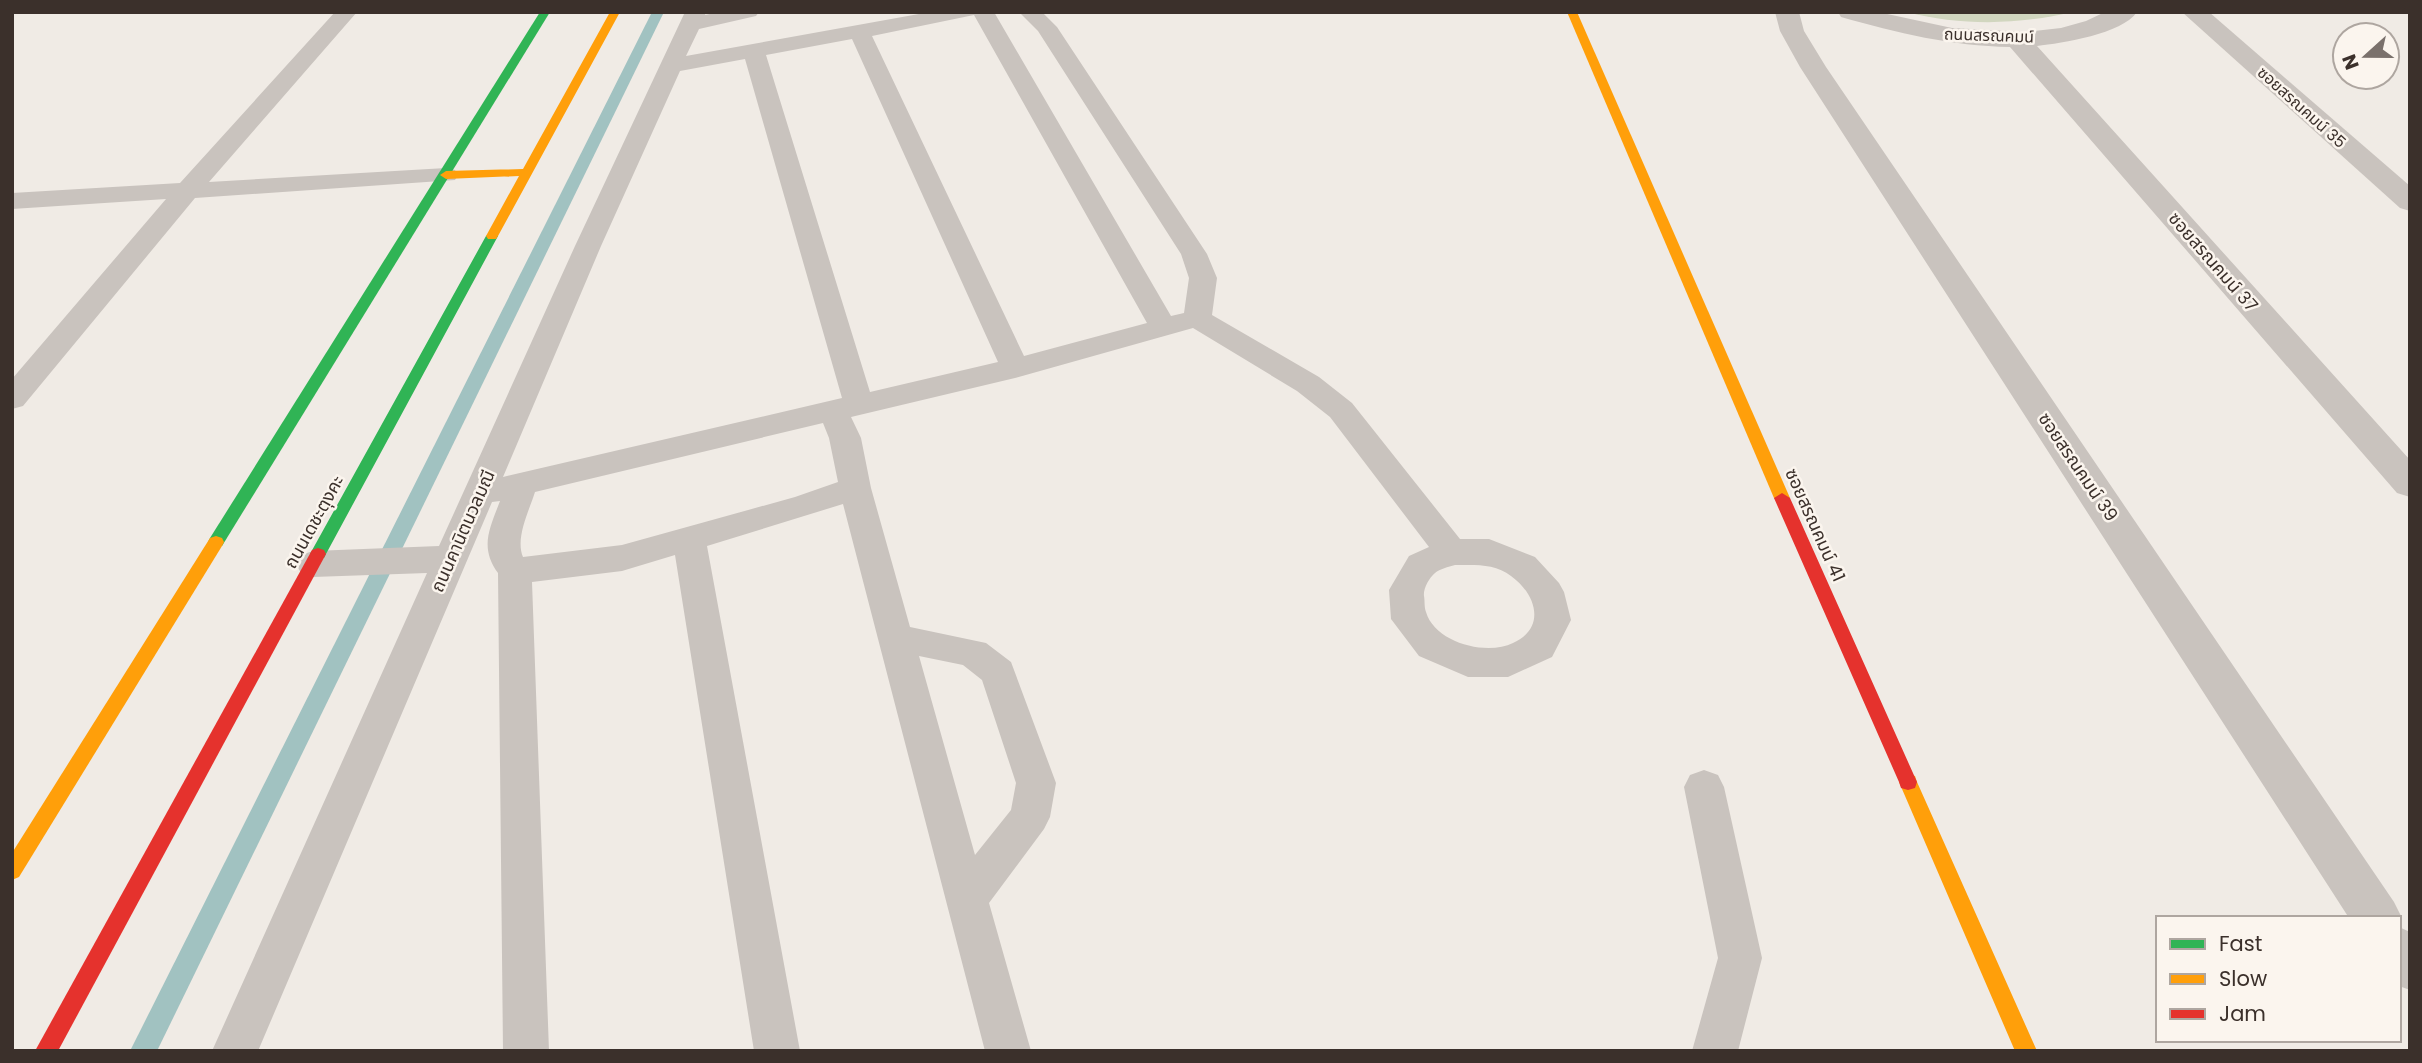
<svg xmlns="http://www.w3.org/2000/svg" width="2422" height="1063" viewBox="0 0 2422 1063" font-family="Poppins,'Noto Sans Thai',sans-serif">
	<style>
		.green { fill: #d1d6bf }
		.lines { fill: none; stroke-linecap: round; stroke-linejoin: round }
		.stream { fill: #a1c2c1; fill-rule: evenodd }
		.lane { fill: #c9c3be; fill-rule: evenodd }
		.street { fill: #c9c3be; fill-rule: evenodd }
		.fast { fill: #30b455; fill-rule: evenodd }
		.slow { fill: #ff9f0a; fill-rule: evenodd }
		.jam { fill: #e5322d; fill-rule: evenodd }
		.labels { text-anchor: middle; stroke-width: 5; stroke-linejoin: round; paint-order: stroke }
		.far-street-label { font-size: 16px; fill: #3b302b; stroke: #fbf5ee }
		.street-label { font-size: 18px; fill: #3b302b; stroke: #fbf5ee }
	</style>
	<rect width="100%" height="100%" fill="#f0ebe5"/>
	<!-- green -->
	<path class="green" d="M1907 12H2072C2019 25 1960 26 1907 12Z"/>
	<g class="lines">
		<!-- stream -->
		<polygon class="stream" points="652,12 664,12 157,1051 130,1051"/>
		<!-- lane -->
		<g class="lane">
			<polygon points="335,12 357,12 209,182 446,168 455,170 458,175 455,180 195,198 23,406 12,409 12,379 166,199 12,209 12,193 180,183"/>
			<path d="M685 12H706L705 15 719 12H759L756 16 699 29 686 56 930 12H994L1171 316 1184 313 1189 278 1181 254 1038 31 1019 12H1042L1057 27 1207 254 1217 278 1212 315 1319 377 1352 403 1460 539H1489L1535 557 1559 583 1564 592 1571 620 1552 657 1508 677H1468L1419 656 1391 619 1389 590 1409 556 1429 547 1330 417 1297 391 1193 328 1015 378 851 417 861 438 871 488 910 627 986 643 1011 662 1056 783 1050 817 1044 829 989 903 1031 1051H985L843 504 707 546 800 1051H754L675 555 622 571 532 582 549 1051H503L498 573C479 547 490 528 500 501L492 502 258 1051H212L427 573 313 577 301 573 296 564 301 555 313 551 439 546 575 246ZM974 15 1147 323 1024 356 872 36ZM852 39 998 362 870 392 766 55ZM745 59 842 398 503 477 601 246 680 71ZM823 423 829 438 838 482 795 497 622 545 523 557C515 538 529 511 535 492ZM1455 565C1474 565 1495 563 1511 576 1537 595 1546 628 1513 643 1487 656 1435 643 1426 612 1424 607 1425 601 1424 596 1423 589 1429 578 1435 573 1440 569 1448 567 1455 565ZM919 656 963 665 982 680 1016 783 1011 810 975 855Z"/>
			<polygon points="1704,770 1718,775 1724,787 1762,958 1738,1051 1692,1051 1718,958 1684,787 1690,775"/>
		</g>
		<!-- street -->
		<g class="street">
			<polygon points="1775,12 1799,12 1804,31 1826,67 2394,902 2402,918 2399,923 2399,918 2349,918 1800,67 1780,31"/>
			<path d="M1838 12H1878L1952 28 2026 32 2061 28 2086 21 2105 12H2137C2122 34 2062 43 2037 46L2410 460V497L2397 493 2010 47C1952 46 1897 33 1841 17Z"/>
			<polygon points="2182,12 2209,12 2410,186 2410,211 2400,208"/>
			<polygon points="2399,927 2410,932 2410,990 2399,986"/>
		</g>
		<!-- fast -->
		<g class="fast">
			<polygon points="540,12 550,12 222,546 210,546 208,542 210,538"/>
			<polygon points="492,232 498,236 326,554 324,558 312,558 310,554 486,236"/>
		</g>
		<!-- slow -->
		<g class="slow">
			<polygon points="610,12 620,12 498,236 496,239 488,239 486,236 519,176 446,179 440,175 446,171 523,169"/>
			<polygon points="1567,12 1577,12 1790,498 1787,502 1777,502 1774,498"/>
			<polygon points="216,536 222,538 224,542 222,546 19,877 12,880 12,853 210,538"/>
			<polygon points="1908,774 1915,776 1917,782 2037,1051 2015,1051 1899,782 1901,776"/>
		</g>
		<!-- jam -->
		<g class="jam">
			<polygon points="1782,493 1790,498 1917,782 1915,788 1908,790 1901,788 1899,782 1774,498"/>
			<polygon points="318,548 324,550 326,554 58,1051 35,1051 312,550"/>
		</g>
	</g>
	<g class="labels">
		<!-- far-street labels -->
		<g class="far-street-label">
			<text transform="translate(1989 35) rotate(2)" y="6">ถนนสรณคมน์</text>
			<text transform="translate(2302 107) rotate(42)" y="6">ซอยสรณคมน์ 35</text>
		</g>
		<!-- street labels -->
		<g class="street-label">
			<text transform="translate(2213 262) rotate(49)" y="6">ซอยสรณคมน์ 37</text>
			<text transform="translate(2078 467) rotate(56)" y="6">ซอยสรณคมน์ 39</text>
			<text transform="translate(314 522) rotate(-61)" y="6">ถนนเดชะตุงคะ</text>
			<text transform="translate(1815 525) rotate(66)" y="6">ซอยสรณคมน์ 41</text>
			<text transform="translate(463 531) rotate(-66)" y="6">ถนนคานิตนวลมณี</text>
		</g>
	</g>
	<!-- border -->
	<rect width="2422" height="1063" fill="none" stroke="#3b302b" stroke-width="28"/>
	<!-- legend -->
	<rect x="2156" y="916" width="245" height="126" fill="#fbf5ee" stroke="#aea6a0" stroke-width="2"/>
	<rect x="2170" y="939" width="35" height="10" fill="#30b455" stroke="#aea6a0" stroke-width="2"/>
	<text x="2219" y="951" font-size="21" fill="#3b302b">Fast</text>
	<rect x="2170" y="974" width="35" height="10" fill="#ff9f0a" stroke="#aea6a0" stroke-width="2"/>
	<text x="2219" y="986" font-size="21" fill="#3b302b">Slow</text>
	<rect x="2170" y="1009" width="35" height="10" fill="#e5322d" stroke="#aea6a0" stroke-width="2"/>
	<text x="2219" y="1021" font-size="21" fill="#3b302b">Jam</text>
	<!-- north arrow -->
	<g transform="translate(2366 56) rotate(249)"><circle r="33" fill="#fbf5ee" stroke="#aea6a0" stroke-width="2"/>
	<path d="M0-5L12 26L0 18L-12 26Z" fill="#7a716c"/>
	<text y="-10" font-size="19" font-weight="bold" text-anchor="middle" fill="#3b302b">N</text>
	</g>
</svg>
